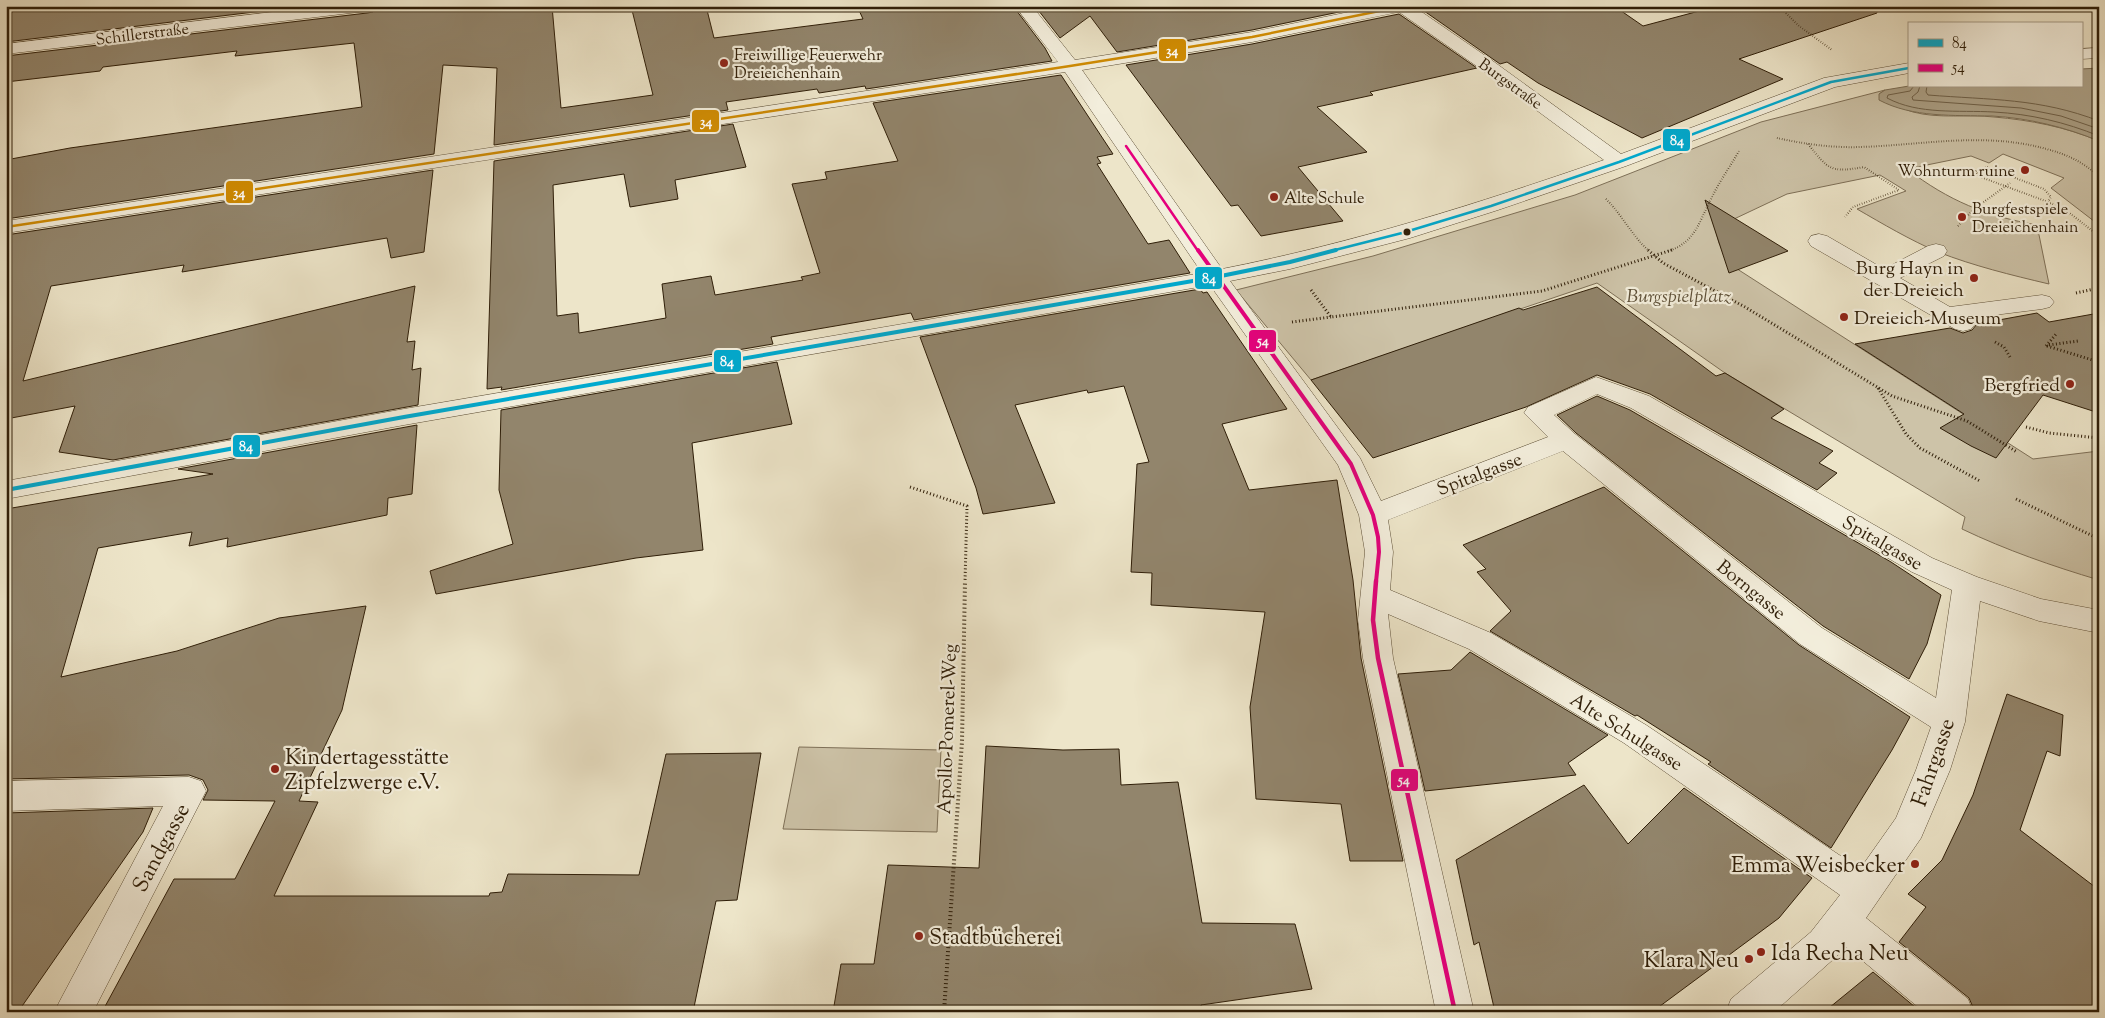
<svg xmlns="http://www.w3.org/2000/svg" width="2105" height="1018" viewBox="0 0 2105 1018" font-family="'Sorts Mill Goudy',serif">
	<style>
		.green { fill: #cdc3a8; stroke: #7e7058 }
		.water { fill: #aca187; stroke: #7a6d54 }
		.lines { fill: none; stroke-linecap: round; stroke-linejoin: round }
		.shore { stroke: #6e6048; stroke-width: 1 }
		.building { fill: #92856c; stroke: #2f1e08 }
		.minor-casing { stroke: #5e5038; stroke-width: 1 }
		.path-far2 { stroke: #2f1e08; stroke-width: 2; stroke-dasharray: 0.5 2; stroke-linecap: butt }
		.path-far1 { stroke: #2f1e08; stroke-width: 3; stroke-dasharray: 1 2.5; stroke-linecap: butt }
		.path { stroke: #2f1e08; stroke-width: 4; stroke-dasharray: 1 3; stroke-linecap: butt }
		.minor { fill: #f3eedc; fill-rule: evenodd }
		.bus-1-far1-casing { stroke: #f3eedc; stroke-width: 5 }
		.bus-1-casing { stroke: #f3eedc; stroke-width: 8 }
		.bus-2-far2-casing { stroke: #f3eedc; stroke-width: 5 }
		.bus-2-far1-casing { stroke: #f3eedc; stroke-width: 8 }
		.bus-2-casing { stroke: #f3eedc; stroke-width: 8 }
		.bus-3-casing { stroke: #f3eedc; stroke-width: 5 }
		.bus-1-far1 { stroke: #00a9ce; stroke-width: 2.5 }
		.bus-1 { stroke: #00a9ce; stroke-width: 4 }
		.bus-2-far2 { stroke: #e5007d; stroke-width: 2.5 }
		.bus-2-far1 { stroke: #e5007d; stroke-width: 4 }
		.bus-2 { stroke: #e5007d; stroke-width: 4.5 }
		.bus-3 { stroke: #cf8b02; stroke-width: 2.5 }
		.poi-dot { fill: #8f2418; stroke: #f3eedc; stroke-width: 2 }
		.bus-dot { fill: #2f1e08; stroke: #f3eedc; stroke-width: 2 }
		.labels { text-anchor: middle; stroke-width: 4.5; stroke-linejoin: round; paint-order: stroke }
		.far-street-label { font-size: 16px; fill: #2f1e08; stroke: #f3eedc }
		.far-poi-label { font-size: 16px; fill: #2f1e08; stroke: #f3eedc; text-anchor: start }
		.poi-label { font-size: 19px; fill: #2f1e08; stroke: #f3eedc; text-anchor: end }
		.park-label { font-size: 19px; font-style: italic; fill: #5e5038; stroke: #f3eedc }
		.street-label { font-size: 19px; fill: #2f1e08; stroke: #f3eedc }
		.near-poi-label { font-size: 22px; fill: #2f1e08; stroke: #f3eedc; text-anchor: start }
		.near-street-label { font-size: 22px; fill: #2f1e08; stroke: #f3eedc }
		.line-badge { stroke: #f3eedc; stroke-width: 2 }
		.badge-label { font-size: 14px; text-anchor: middle; font-weight: bold; fill: #fff }
	</style>
	<rect width="100%" height="100%" fill="#ede5c9"/>
	<filter id="stains"><feTurbulence type="fractalNoise" baseFrequency=".004" numOctaves="4"/><feColorMatrix values="0 0 0 0 .2 0 0 0 0 .09 0 0 0 0 .02 0 0 0 .5 -.17"/></filter>
	<radialGradient id="worn" r=".72"><stop offset=".6" stop-color="#630" stop-opacity="0"/><stop offset="1" stop-color="#630" stop-opacity=".3"/></radialGradient>
	<!-- green -->
	<g class="green">
		<path d="M1885 90 1879 94C1890 99 1902 109 1913 112 1939 119 1968 114 1994 117 2030 120 2066 127 2099 141V225L2051 188 2064 178 2003 154 1989 163 1971 156 1907 169C1949 201 1986 216 2037 225L2049 284C2011 275 1974 266 1938 252 1910 240 1883 224 1857 209L1906 191 1880 175 1787 194 1715 228 1719 243 1731 265 2033 459 2099 451V580C2052 566 2006 550 1962 529L1965 517 1725 373 1597 283 1311 380 1236 290 1373 256 1575 195 1761 122Z"/>
		<polygon points="799,747 941,750 937,832 783,829"/>
	</g>
	<!-- water -->
	<path class="water" d="M2099 68V141C2065 127 2028 118 1992 116 1954 115 1913 118 1879 100V94L1885 90 1909 86H2081V69Z"/>
	<g class="lines">
		<!-- shore -->
		<g class="shore">
			<path d="M1914 86 1910 91 1888 95 1887 98C1919 115 1958 110 1994 112 2030 114 2065 122 2099 136"/>
			<polyline points="1920,86 1918,92 1912,97 1913,100 2021,108 2061,116 2099,129"/>
			<path d="M1927 86 1926 92 1928 95C1990 100 2040 98 2099 121"/>
		</g>
	</g>
	<!-- building -->
	<g class="building">
		<polygon points="6,6 304,6 6,42"/>
		<polygon points="377,6 552,6 561,108 653,95 631,6 706,6 714,38 863,19 857,6 1013,6 1045,48 1052,61 866,89 865,86 819,93 817,89 726,102 728,110 494,145 497,68 443,65 434,154 6,219 6,179 11,159 70,148 362,107 354,43 235,56 237,51 103,67 100,71 6,82 6,56 367,13 373,12"/>
		<polygon points="1035,6 1368,6 1252,30 1117,52 1090,16 1060,38"/>
		<polygon points="1417,6 1614,6 1643,26 1718,6 1876,6 1877,13 1739,59 1783,79 1642,138 1538,83 1507,62 1500,64"/>
		<polygon points="1399,14 1477,68 1370,92 1373,95 1317,107 1367,152 1298,167 1343,221 1261,236 1238,205 1231,206 1126,65 1252,44"/>
		<polygon points="1061,75 1113,154 1097,157 1101,163 1097,164 1148,244 1169,240 1190,273 914,320 911,313 771,337 773,344 501,390 502,387 487,389 494,161 733,124 746,167 675,180 678,199 630,207 624,174 553,185 557,316 578,313 579,333 666,318 662,284 711,276 715,295 803,280 801,277 820,273 792,184 827,179 825,172 898,161 873,103"/>
		<polygon points="433,170 424,252 391,258 387,238 182,272 184,265 51,286 23,381 415,286 407,342 415,341 412,370 421,368 418,405 113,460 59,452 75,406 6,419 6,235"/>
		<polygon points="1705,200 1788,251 1729,273"/>
		<polygon points="1597,287 1716,376 1725,373 1784,409 1771,418 1833,451 1819,463 1837,473 1817,490 1650,394 1597,375 1526,407 1373,458 1311,380 1519,308 1523,310"/>
		<polygon points="1200,289 1203,293 1207,292 1287,409 1222,424 1249,490 1337,480 1353,580 1361,658 1403,861 1350,861 1341,804 1256,799 1250,707 1265,612 1151,605 1152,573 1131,572 1137,464 1149,462 1124,386 1088,393 1087,390 1015,405 1055,503 983,514 976,488 920,337"/>
		<polygon points="2037,313 2049,322 2099,313 2099,413 2043,395 1996,458 1971,446 1940,428 1964,414 1855,344 1950,328 1963,333 1972,330 1977,324"/>
		<polygon points="777,362 792,424 692,443 703,550 636,558 436,594 430,571 513,544 499,490 501,410"/>
		<polygon points="1597,396 1630,410 1891,562 1941,595 1927,644 1909,679 1823,626 1576,433 1557,415"/>
		<polygon points="417,425 412,494 388,498 387,515 227,547 228,538 189,546 192,532 98,548 61,677 177,651 279,618 366,606 342,710 299,801 318,802 274,896 489,896 490,893 502,892 508,874 639,875 666,754 761,753 737,900 716,901 693,1012 102,1012 174,879 235,879 275,801 203,800 208,790 203,780 189,775 6,779 6,509 213,474 178,469"/>
		<polygon points="1604,487 1799,645 1910,717 1892,750 1831,848 1708,764 1711,762 1637,715 1635,716 1490,631 1511,611 1477,572 1486,569 1463,545"/>
		<polygon points="1470,652 1608,735 1568,763 1576,775 1425,791 1398,674 1451,670"/>
		<polygon points="2007,694 2063,715 2060,756 2047,751 2020,830 2099,890 2099,1012 1975,1012 1969,998 1899,942 1926,907 1908,894 1942,860 1973,795"/>
		<polygon points="986,746 1063,750 1119,749 1121,785 1178,782 1202,923 1295,924 1312,989 1201,1005 1202,1012 833,1012 841,964 874,964 888,865 979,868"/>
		<polygon points="1584,785 1628,844 1684,788 1812,878 1779,918 1652,1012 1495,1012 1479,942 1474,945 1456,860"/>
		<polygon points="153,808 143,832 18,1012 6,1012 6,813"/>
		<polygon points="1873,972 1921,1012 1824,1012"/>
	</g>
	<g class="lines">
		<!-- minor casing -->
		<g class="minor-casing">
			<g id="minor">
				<polygon points="322,6 375,6 373,10 367,11 6,54 6,44"/>
				<path d="M1015 6H1032L1075 60 1252 32 1378 6H1413L1490 59 1621 154 1824 78 1909 63V73L1835 87 1626 166 1498 210 1410 238 1290 269 1230 281 1360 458 1381 501 1548 437 1524 413 1528 407 1596 377 1649 396 1932 558 1977 577 2041 599 2099 610V633L2039 621 1980 601 1965 722 1950 770 1921 838 1866 918 1968 999 1973 1012H1924L1845 946 1837 956 1774 1012H1726L1731 999 1811 932 1840 895 1624 743 1469 649 1388 614 1393 658 1474 1012H1436L1363 658 1358 620 1365 552 1359 515 1338 465 1210 285 404 425 6 499V481L404 409 1202 273 1065 72 6 233V221L1058 62ZM1399 12 1478 67 1604 160C1477 204 1353 243 1222 269L1082 70 1252 42ZM1597 394 1631 408 1912 572 1952 590 1936 698 1822 628 1575 434 1554 415ZM1563 451 1800 644 1931 727 1916 770 1896 818 1860 869 1646 725 1491 633 1390 590 1393 552 1388 520Z"/>
				<polygon points="2099,48 2099,58 2081,59 2081,49"/>
				<polygon points="1819,234 1827,236 1884,269 1928,246 1936,244 1944,246 1947,251 1944,256 1900,278 1950,307 2042,295 2050,297 2054,302 2050,307 2042,309 1970,318 1975,324 1971,329 1963,331 1955,329 1811,246 1808,241 1811,236"/>
				<polygon points="189,777 201,781 206,791 93,1012 54,1012 163,806 6,811 6,781"/>
			</g>
		</g>
		<!-- path-far2 -->
		<g class="path-far2">
			<polyline points="1779,6 1799,26 1832,50"/>
			<path d="M1777 138C1804 144 1832 148 1860 147 1925 145 1986 131 2050 150 2068 155 2085 163 2099 177"/>
			<path d="M1808 144C1829 170 1830 173 1864 167L1899 190 1853 207 1845 217"/>
			<polygon points="1987,167 2044,189 2051,197 2048,202 1978,176 1976,171"/>
			<path d="M1606 199C1623 216 1632 236 1649 251"/>
			<polyline points="2048,202 2067,211 2099,236"/>
			<polyline points="1958,226 1974,209 2010,183"/>
			<path d="M1668 251C1695 243 1699 222 1711 199 1719 182 1730 167 1739 151"/>
		</g>
		<!-- path-far1 -->
		<g class="path-far1">
			<polyline points="1648,250 1663,263 1745,307 1892,396 1967,421 2017,452"/>
			<polyline points="1311,290 1331,317 1542,291 1672,250"/>
			<polyline points="2076,293 2099,288"/>
			<polyline points="1292,322 1331,317"/>
			<polyline points="1995,342 2004,347 2010,357"/>
			<polyline points="2049,345 2078,341"/>
			<polyline points="2046,346 2057,333"/>
			<polyline points="2047,346 2099,362"/>
			<polyline points="1878,388 1906,434 1920,448 1980,481"/>
			<polyline points="2026,427 2049,433 2099,438"/>
			<polyline points="910,487 967,506 965,582"/>
			<polyline points="2016,499 2099,539"/>
		</g>
		<!-- path -->
		<polyline class="path" points="944,1012 962,741 965,581"/>
		<!-- minor -->
		<use href="#minor" class="minor"/>
		<!-- bus-1-far1 casing -->
		<g class="bus-1-far1-casing">
			<polyline id="bus-1-far1" points="1331,251 1402,233 1491,206 1619,162 1831,82 1909,68"/>
		</g>
		<!-- bus-1 casing -->
		<g class="bus-1-casing">
			<polyline id="bus-1" points="6,490 404,417 1216,277 1290,262 1336,250"/>
		</g>
		<!-- bus-2-far2 casing -->
		<g class="bus-2-far2-casing">
			<polyline id="bus-2-far2" points="1126,146 1198,251"/>
		</g>
		<!-- bus-2-far1 casing -->
		<g class="bus-2-far1-casing">
			<polyline id="bus-2-far1" points="1198,250 1351,464 1373,515 1378,537 1379,552 1376,582"/>
		</g>
		<!-- bus-2 casing -->
		<g class="bus-2-casing">
			<polyline id="bus-2" points="1376,581 1373,620 1378,658 1455,1012"/>
		</g>
		<!-- bus-3 casing -->
		<g class="bus-3-casing">
			<polyline id="bus-3" points="6,227 1070,66 1252,37 1404,6"/>
		</g>
		<!-- bus-1-far1 -->
		<use href="#bus-1-far1" class="bus-1-far1"/>
		<!-- bus-1 -->
		<use href="#bus-1" class="bus-1"/>
		<!-- bus-2-far2 -->
		<use href="#bus-2-far2" class="bus-2-far2"/>
		<!-- bus-2-far1 -->
		<use href="#bus-2-far1" class="bus-2-far1"/>
		<!-- bus-2 -->
		<use href="#bus-2" class="bus-2"/>
		<!-- bus-3 -->
		<use href="#bus-3" class="bus-3"/>
	</g>
	<!-- markers -->
	<g class="poi-dot">
		<circle cx="724" cy="63" r="5"/>
		<circle cx="2025" cy="170" r="5"/>
		<circle cx="1274" cy="197" r="5"/>
		<circle cx="1962" cy="217" r="5"/>
		<circle cx="1974" cy="278" r="5"/>
		<circle cx="1844" cy="317" r="5"/>
		<circle cx="2070" cy="384" r="5"/>
		<circle cx="275" cy="769" r="5"/>
		<circle cx="1915" cy="864" r="5"/>
		<circle cx="919" cy="936" r="5"/>
		<circle cx="1761" cy="952" r="5"/>
		<circle cx="1749" cy="959" r="5"/>
	</g>
	<circle class="bus-dot" cx="1407" cy="232" r="4.5"/>
	<g class="labels">
		<!-- far-street labels -->
		<g class="far-street-label">
			<text transform="translate(142 33) rotate(-7)" y="6">Schillerstraße</text>
			<text transform="translate(1511 83) rotate(36)" y="6">Burgstraße</text>
		</g>
		<!-- far-poi labels -->
		<g class="far-poi-label">
			<text x="734" y="60">Freiwillige Feuerwehr<tspan x="734" dy="18">Dreieichenhain</tspan></text>
			<text x="2015" y="176" text-anchor="end">Wohnturm ruine</text>
			<text x="1284" y="203">Alte Schule</text>
			<text x="1972" y="214">Burgfestspiele<tspan x="1972" dy="18">Dreieichenhain</tspan></text>
		</g>
		<!-- poi labels -->
		<g class="poi-label">
			<text x="1964" y="274">Burg Hayn in<tspan x="1964" dy="22">der Dreieich</tspan></text>
			<text x="1854" y="324" text-anchor="start">Dreieich-Museum</text>
			<text x="2060" y="391">Bergfried</text>
		</g>
		<!-- park labels -->
		<g class="park-label">
			<text x="1679" y="302">Burgspielplatz</text>
		</g>
		<!-- street labels -->
		<g class="street-label">
			<text transform="translate(1479 473) rotate(-21)" y="7">Spitalgasse</text>
			<text transform="translate(1883 542) rotate(30)" y="7">Spitalgasse</text>
			<text transform="translate(1752 589) rotate(39)" y="7">Borngasse</text>
			<text transform="translate(946 729) rotate(-88)" y="7">Apollo-Pomerel-Weg</text>
			<text transform="translate(1627 731) rotate(32)" y="7">Alte Schulgasse</text>
		</g>
		<!-- near-poi labels -->
		<g class="near-poi-label">
			<text x="285" y="764">Kindertagesstätte<tspan x="285" dy="25">Zipfelzwerge e.V.</tspan></text>
			<text x="1905" y="872" text-anchor="end">Emma Weisbecker</text>
			<text x="929" y="944">Stadtbücherei</text>
			<text x="1771" y="960">Ida Recha Neu</text>
			<text x="1739" y="967" text-anchor="end">Klara Neu</text>
		</g>
		<!-- near-street labels -->
		<g class="near-street-label">
			<text transform="translate(1932 762) rotate(-71)" y="8">Fahrgasse</text>
			<text transform="translate(160 847) rotate(-62)" y="8">Sandgasse</text>
		</g>
	</g>
	<g class="line-badge">
		<rect x="1158" y="38" width="29" height="24" rx="5" fill="#cf8b02"/>
		<rect x="691" y="109" width="29" height="24" rx="5" fill="#cf8b02"/>
		<rect x="1662" y="128" width="29" height="24" rx="5" fill="#00a9ce"/>
		<rect x="225" y="180" width="29" height="24" rx="5" fill="#cf8b02"/>
		<rect x="1194" y="266" width="29" height="24" rx="5" fill="#00a9ce"/>
		<rect x="1248" y="329" width="29" height="24" rx="5" fill="#e5007d"/>
		<rect x="713" y="349" width="29" height="24" rx="5" fill="#00a9ce"/>
		<rect x="232" y="434" width="29" height="24" rx="5" fill="#00a9ce"/>
		<rect x="1390" y="768" width="29" height="24" rx="5" fill="#e5007d"/>
	</g>
	<g class="badge-label">
		<text x="1172" y="55">34</text>
		<text x="706" y="126">34</text>
		<text x="1677" y="145">84</text>
		<text x="239" y="197">34</text>
		<text x="1209" y="283">84</text>
		<text x="1263" y="345">54</text>
		<text x="727" y="366">84</text>
		<text x="246" y="451">84</text>
		<text x="1404" y="784">54</text>
	</g>
	<!-- margin -->
	<rect width="2105" height="1018" fill="none" stroke="#ede5c9" stroke-width="25"/>
	<rect x="8" y="8" width="2090" height="1003" fill="none" stroke="#2f1e08" stroke-width="2.5"/>
	<rect x="12" y="12" width="2080" height="993" fill="none" stroke="#2f1e08"/>
	<!-- legend -->
	<rect x="1908" y="22" width="175" height="65" fill="#f3eedc" stroke="#a59b87"/>
	<rect x="1918" y="39" width="25" height="8" fill="#00a9ce" stroke="#a59b87"/>
	<text x="1952" y="48" font-size="15" fill="#2f1e08">84</text>
	<rect x="1918" y="64" width="25" height="8" fill="#e5007d" stroke="#a59b87"/>
	<text x="1952" y="72" font-size="15" fill="#2f1e08">54</text>
	<rect width="100%" height="100%" filter="url(#stains)"/>
	<rect width="100%" height="100%" fill="url(#worn)"/>
</svg>
